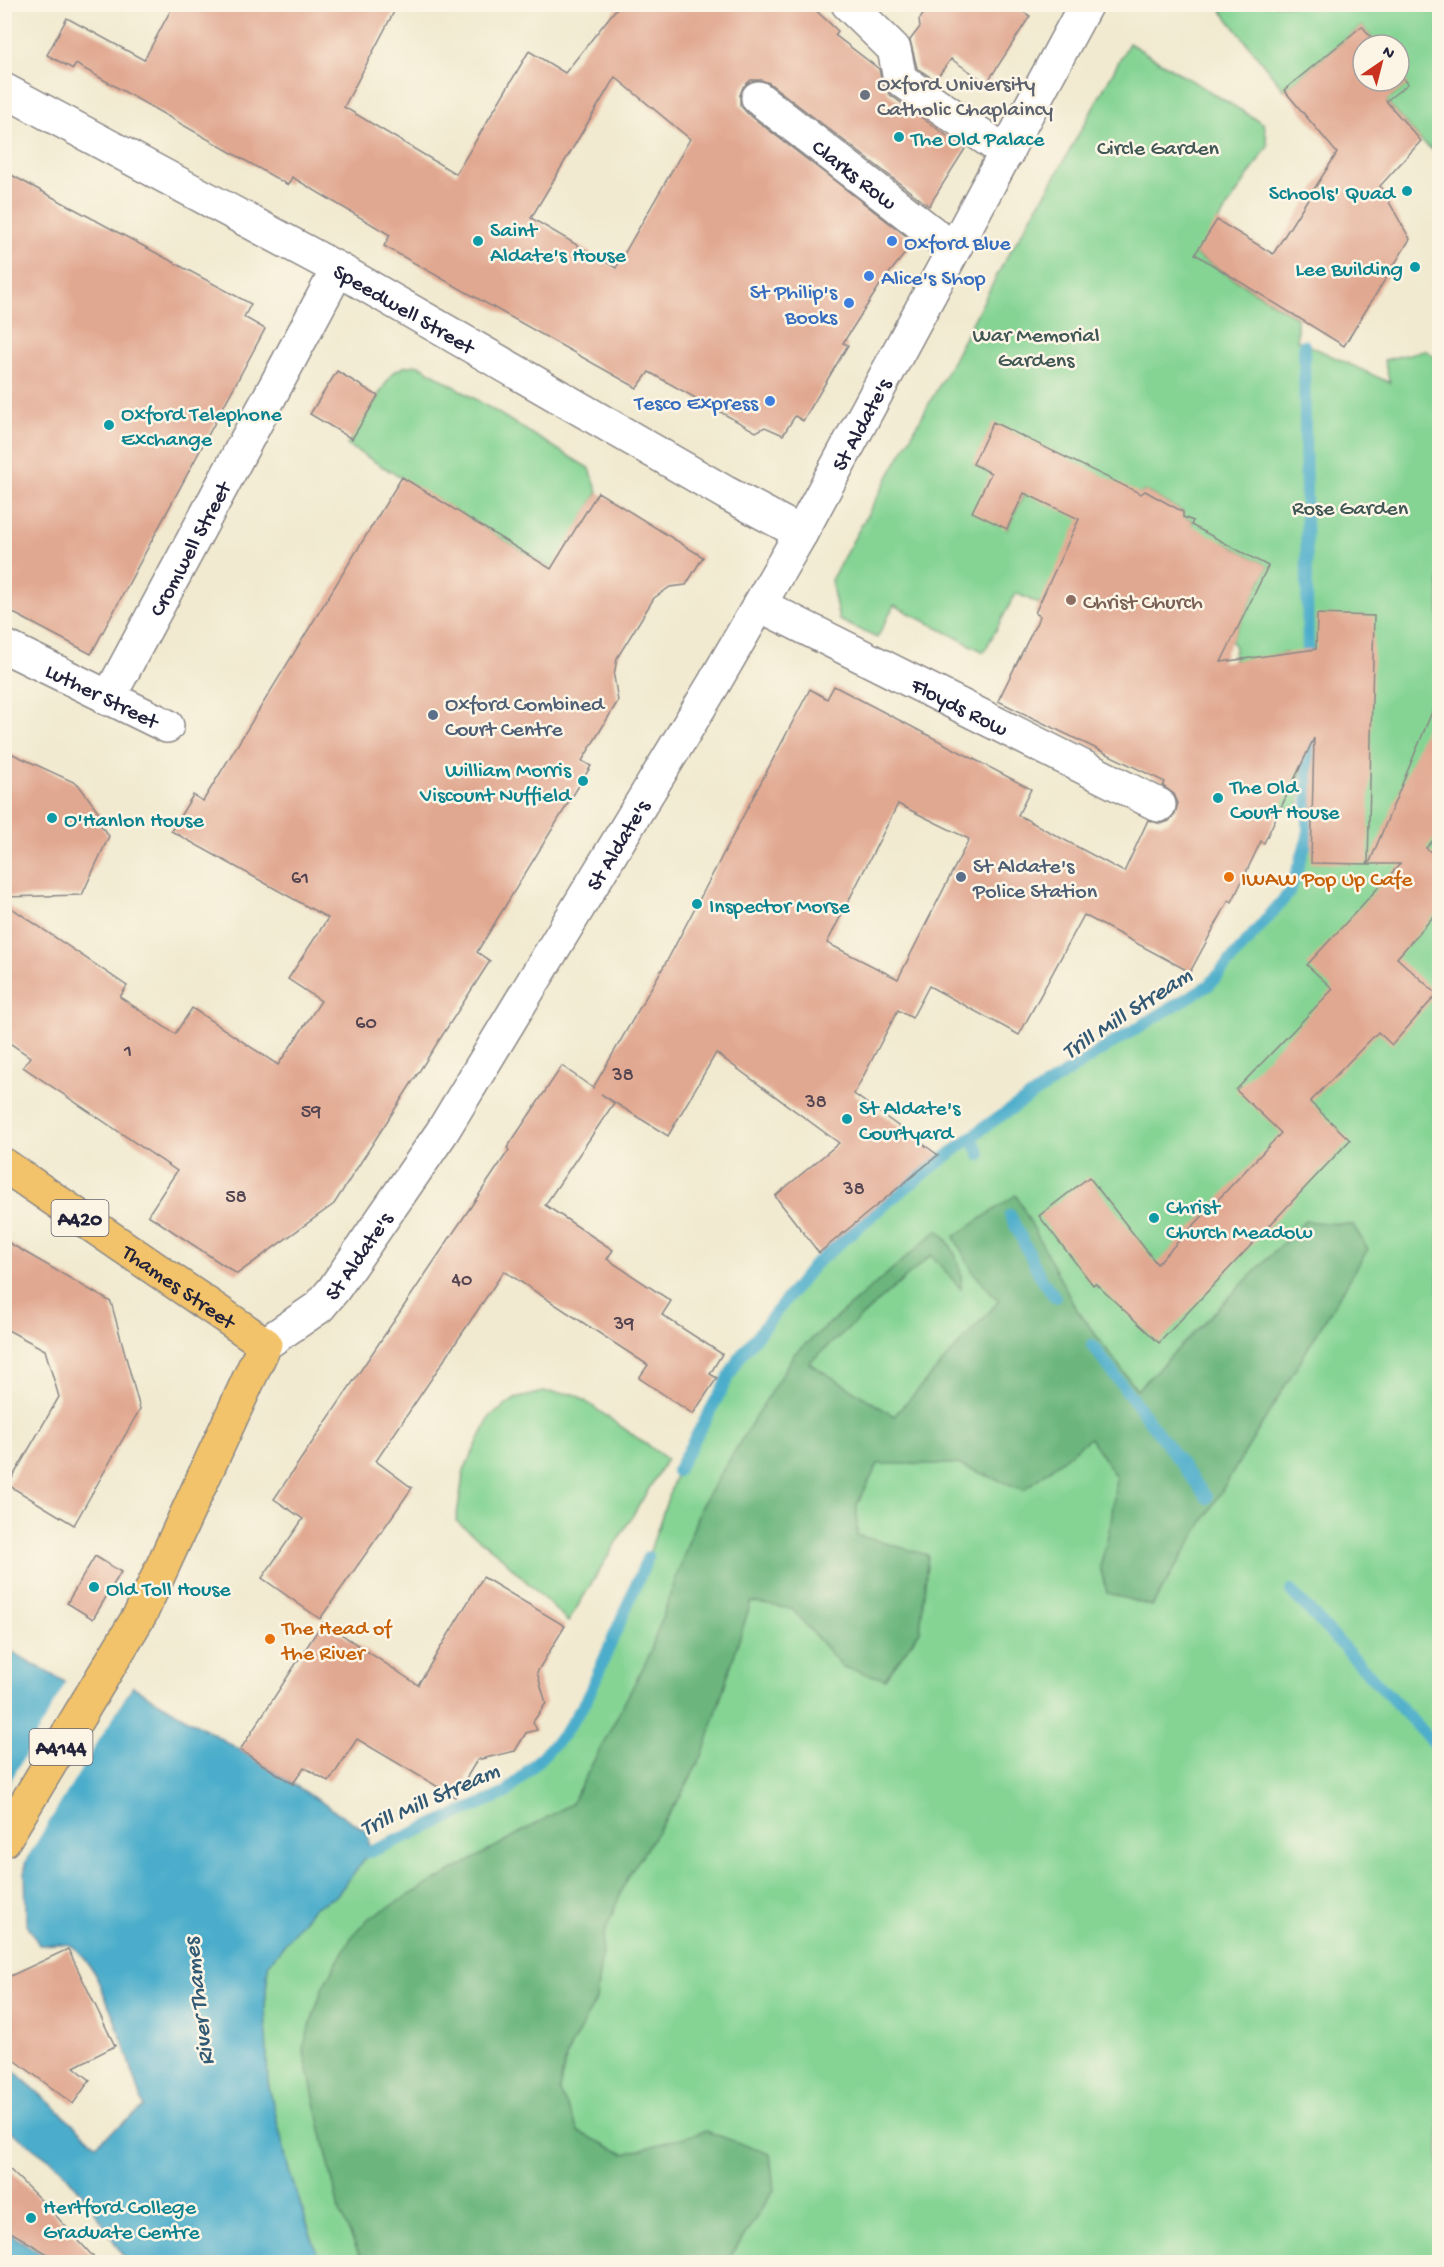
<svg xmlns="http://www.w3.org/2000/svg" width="1444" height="2267" viewBox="0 0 1444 2267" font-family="'Gochi Hand',sans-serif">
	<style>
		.green { fill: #85d494; stroke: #547b68; stroke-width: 1.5 }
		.forest { fill: #6cb67e; stroke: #476c5c; stroke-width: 1.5 }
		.water { fill: #4cadcb; stroke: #376883; stroke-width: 1.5 }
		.pier { fill: #f1ead0 }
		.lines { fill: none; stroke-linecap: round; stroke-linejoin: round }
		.stream { stroke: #4cadcb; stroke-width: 12 }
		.building { fill: #e1a891; fill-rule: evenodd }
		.minor-casing { stroke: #8a8686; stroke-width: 36 }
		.major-casing { stroke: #8a8686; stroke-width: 36 }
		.minor { stroke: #fff; stroke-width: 33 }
		.major { stroke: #f2c36a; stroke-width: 33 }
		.worship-dot { fill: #6b7280; stroke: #fcf5e5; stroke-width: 2 }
		.culture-dot { fill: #0f9aa8; stroke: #fcf5e5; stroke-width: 2 }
		.shop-dot { fill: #3f7fe0; stroke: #fcf5e5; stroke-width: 2 }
		.education-dot { fill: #8d6e63; stroke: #fcf5e5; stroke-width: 2 }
		.service-dot { fill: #5c6f8a; stroke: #fcf5e5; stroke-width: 2 }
		.food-dot { fill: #e8710a; stroke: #fcf5e5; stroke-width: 2 }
		.labels { text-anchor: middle; stroke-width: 5; stroke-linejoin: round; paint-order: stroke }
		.number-label { font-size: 20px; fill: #524450 }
		.shield { fill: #fcf5e5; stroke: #63616e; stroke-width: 1.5 }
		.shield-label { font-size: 21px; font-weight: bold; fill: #22223b }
		.worship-label { font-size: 22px; fill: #5b616d; stroke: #fcf5e5; text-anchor: start }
		.culture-label { font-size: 22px; fill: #0d838f; stroke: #fcf5e5; text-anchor: start }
		.park-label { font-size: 22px; fill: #405756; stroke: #fcf5e5 }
		.street-label { font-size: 22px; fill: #22223b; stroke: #fcf5e5 }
		.shop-label { font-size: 22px; fill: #366cbe; stroke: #fcf5e5; text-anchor: start }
		.education-label { font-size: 22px; fill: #785e54; stroke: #fcf5e5; text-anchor: start }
		.service-label { font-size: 22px; fill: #4e5e75; stroke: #fcf5e5; text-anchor: start }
		.food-label { font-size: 22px; fill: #c56008; stroke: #fcf5e5; text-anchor: start }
		.water-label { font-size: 24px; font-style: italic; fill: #335a75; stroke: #fcf5e5 }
	</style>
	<rect width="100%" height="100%" fill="#fcf5e5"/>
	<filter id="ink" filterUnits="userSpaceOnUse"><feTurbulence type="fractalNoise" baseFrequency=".0167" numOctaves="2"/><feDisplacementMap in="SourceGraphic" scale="12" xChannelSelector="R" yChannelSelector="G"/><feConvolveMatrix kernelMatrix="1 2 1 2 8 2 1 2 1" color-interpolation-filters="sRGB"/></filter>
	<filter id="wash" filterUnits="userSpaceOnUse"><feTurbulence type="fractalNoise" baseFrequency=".008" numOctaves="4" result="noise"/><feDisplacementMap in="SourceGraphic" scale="24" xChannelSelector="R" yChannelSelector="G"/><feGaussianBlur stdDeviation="1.35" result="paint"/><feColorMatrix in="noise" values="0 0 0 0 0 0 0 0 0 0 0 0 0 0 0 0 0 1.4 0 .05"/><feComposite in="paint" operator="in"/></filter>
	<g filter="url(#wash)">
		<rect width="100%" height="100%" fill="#f1ead0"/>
		<!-- green -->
		<g class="green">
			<polygon points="1217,5 1439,5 1439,155 1421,141 1386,101 1407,84 1399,73 1399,45 1377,45 1362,26 1284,90"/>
			<polygon points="1129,43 1264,124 1268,146 1196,255 1297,318 1297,340 1390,383 1384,360 1426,350 1439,360 1439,2262 320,2262 289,2171 268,2083 265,2006 268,1965 313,1908 336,1896 370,1852 506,1793 563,1735 586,1701 627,1605 648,1557 677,1471 739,1358 814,1265 895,1196 990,1123 1109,1045 1209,985 1290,891 1308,837 1308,583 1299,815 1256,794 1283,715 1286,653 1274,655 1244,713 1233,665 1235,647 1231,641 1268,566 1223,542 1184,541 1193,521 1183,517 1183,512 1145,491 1141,494 973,464 991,473 1007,529 1026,490 1104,529 1039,604 1016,593 984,652 894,605 877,638 839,620 831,580 945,375 1004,262 1050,186"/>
			<polygon points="419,365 590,469 598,492 581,521 563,576 347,445 393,372 406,366"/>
			<polygon points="544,1392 575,1394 667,1459 568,1622 498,1554 456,1521 464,1470 490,1417 515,1399"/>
		</g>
		<!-- forest -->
		<path class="forest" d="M1016 1195 1075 1307 1137 1390 1305 1221 1353 1225 1368 1249 1152 1606 1107 1593 1100 1567 1111 1523 1116 1477 1090 1438 1024 1490 957 1464H878L857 1505V1535L928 1555 920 1631 885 1679 843 1667 792 1609 751 1602 703 1754 680 1797 627 1878 604 1934 596 2000 567 2054 559 2090 579 2132 624 2154 706 2131 770 2154 774 2190 727 2262H363L339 2210 303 2048 323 1986 351 1938 369 1918 571 1804 648 1658 701 1506 794 1354 938 1230C954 1246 963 1267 961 1289L931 1255 809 1363 894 1416 999 1301 973 1272 954 1237Z"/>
		<!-- water -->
		<g class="water">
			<path d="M5 1648 116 1711 132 1686 240 1750 368 1832 370 1852 336 1896 313 1908 268 1965 265 2006 268 2083 289 2171 320 2262H127L89 2202 60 2167 5 2127V2063L96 2144 144 2107C133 2073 101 1962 72 1946 64 1942 48 1945 39 1945L26 1922 25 1861 28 1856 5 1841Z"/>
			<polygon points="5,2231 55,2262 5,2262"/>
		</g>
		<!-- pier -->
		<polygon class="pier" points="67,1680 115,1708 129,1684 134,1683 22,1866 24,1856 4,1844 5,1791"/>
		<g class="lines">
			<!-- stream -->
			<g class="stream">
				<polyline points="1304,345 1308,665"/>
				<polyline points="972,1138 980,1155"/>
				<polyline points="1010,1215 1042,1280 1055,1297"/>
				<polyline points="1092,1345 1207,1498"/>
				<polyline points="677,1471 739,1358 814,1265 895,1196 990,1123 1109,1045 1209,985 1290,892 1308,837 1308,736"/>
				<polyline points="1291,1591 1440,1750"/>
				<polyline points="354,1852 370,1852 506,1793 563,1735 586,1701 648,1557"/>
			</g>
		</g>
		<g id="blocks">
			<!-- building -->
			<g class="building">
				<path d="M174 4H398L344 107 456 174 529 51 565 73 620 4H809L838 31 835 35 879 69 882 83 889 94 965 149 929 206 769 83 761 80H751L743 87 740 95V105L747 113 914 242 880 285 843 343 848 345 803 421 795 416 783 435 765 427 756 432 649 372 637 388 384 246 390 235 292 177 288 185 76 64 73 69 47 55 67 18 144 60ZM615 77 690 139 616 268 531 218Z"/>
				<polygon points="931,4 1010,4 1030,16 987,83 951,59 935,80 917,68 910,40 920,27 919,20"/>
				<polygon points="1362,26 1377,45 1363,45 1363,81 1399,81 1399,73 1408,84 1386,101 1421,141 1380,186 1410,239 1344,346 1195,254 1217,220 1273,254 1337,153 1284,90"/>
				<polygon points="4,171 251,304 244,317 265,329 91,654 4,608"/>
				<polygon points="337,371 378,396 352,439 310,414"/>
				<path d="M993 422 1141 494 1145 491 1183 512V517L1193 521 1191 525 1268 566 1221 662 1316 649 1317 614 1374 616 1368 864 1311 863 1314 738 1264 843 1261 841 1232 902 1229 900 1190 972 1084 915 1019 1035 929 986 912 1018 898 1010 854 1094 938 1155 819 1253 775 1196 839 1143 716 1053 668 1136 601 1094 614 1103 545 1205 613 1250 607 1259 671 1301 662 1315 722 1354 710 1374 717 1378 693 1414 639 1378 648 1365 504 1271 376 1461 412 1488 320 1619 262 1578 303 1519 274 1499 509 1150 507 1148 562 1066 593 1088 668 959 810 689 827 699 834 686 1031 789 1018 815 1124 872 1148 820 1161 824 1169 821 1175 814 1178 803 1174 794 1163 786 1165 782 998 701 1040 616 1035 613 1079 519 1024 493 1007 529 972 512 991 473 973 464ZM898 804 969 839 898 979 827 943Z"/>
				<polygon points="402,477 551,569 598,492 703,557 686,585 670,587 654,598 617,658 614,676 618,701 582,761 591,766 477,952 490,961 334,1204 237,1274 148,1215 177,1171 23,1067 30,1057 4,1039 4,903 127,986 120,997 175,1034 192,1008 278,1065 321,1001 288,979 328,918 171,831 193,795 203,801"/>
				<polygon points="1439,695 1440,833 1426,848 1440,860 1440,909 1397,958 1437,994 1392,1045 1378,1032 1310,1102 1350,1140 1159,1343 1095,1283 1093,1285 1039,1216 1089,1177 1157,1264 1281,1133 1236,1090 1333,989 1307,965 1400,864 1369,864"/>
				<polygon points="4,750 78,784 101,815 98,822 109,836 82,895 4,897"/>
				<polygon points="4,1240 111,1302 140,1409 74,1525 8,1485 59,1397 45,1350 4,1328"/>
				<polygon points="95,1556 121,1572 93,1619 67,1603"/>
				<polygon points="483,1577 565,1626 537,1672 546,1703 533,1722 537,1730 526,1733 515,1751 477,1760 455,1797 357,1739 329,1782 304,1767 293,1784 240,1750 323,1622 418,1685"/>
				<polygon points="68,1949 115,2046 74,2067 90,2080 73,2104 4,2052 4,1979"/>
				<polygon points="4,2164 48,2207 98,2262 61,2262 4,2228"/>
			</g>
		</g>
	</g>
	<g filter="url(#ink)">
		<use href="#blocks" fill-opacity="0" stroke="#8a8686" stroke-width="1.5"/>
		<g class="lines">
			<!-- minor casing -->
			<g class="minor-casing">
				<g id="minor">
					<polyline points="848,4 894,49 900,79 1007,153"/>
					<path id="s1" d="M4 90 338 269 726 493 801 533"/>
					<path id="s2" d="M758 98 953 249"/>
					<path id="s3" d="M760 605 1159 805"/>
					<path id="s4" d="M4 646 167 726"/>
					<path id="s5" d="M108 699 338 269"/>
					<path id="s6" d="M265 1344 319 1307 334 1289 442 1132 713 685 801 533 1086 4"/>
				</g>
			</g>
			<!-- major casing -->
			<g class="major-casing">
				<g id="major">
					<path id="s7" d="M4 1165 265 1344 141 1613 4 1840"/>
				</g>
			</g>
			<!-- minor -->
			<use href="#minor" class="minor"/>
			<!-- major -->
			<use href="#major" class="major"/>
		</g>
	</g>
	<!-- markers -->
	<circle class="worship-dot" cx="865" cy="95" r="6"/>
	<g class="culture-dot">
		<circle cx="899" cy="137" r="6"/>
		<circle cx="1407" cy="191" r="6"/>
		<circle cx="478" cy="241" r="6"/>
		<circle cx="1415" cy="267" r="6"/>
		<circle cx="109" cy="425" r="6"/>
		<circle cx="583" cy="781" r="6"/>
		<circle cx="1218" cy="798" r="6"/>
		<circle cx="52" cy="818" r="6"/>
		<circle cx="697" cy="904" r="6"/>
		<circle cx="847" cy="1119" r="6"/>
		<circle cx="1154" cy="1218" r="6"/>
		<circle cx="94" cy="1587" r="6"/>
		<circle cx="31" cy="2218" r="6"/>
	</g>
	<g class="shop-dot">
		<circle cx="892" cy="241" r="6"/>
		<circle cx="869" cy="276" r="6"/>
		<circle cx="849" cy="303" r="6"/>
		<circle cx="770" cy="401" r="6"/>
	</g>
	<circle class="education-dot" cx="1071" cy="600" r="6"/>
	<g class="service-dot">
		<circle cx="433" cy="715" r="6"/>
		<circle cx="961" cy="877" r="6"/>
	</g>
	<g class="food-dot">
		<circle cx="1229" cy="877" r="6"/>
		<circle cx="270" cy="1639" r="6"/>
	</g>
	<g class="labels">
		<!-- number labels -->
		<g class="number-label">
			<text x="300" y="883">61</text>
			<text x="366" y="1028">60</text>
			<text x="128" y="1056">1</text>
			<text x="623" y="1080">38</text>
			<text x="816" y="1107">38</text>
			<text x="311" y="1117">59</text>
			<text x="854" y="1194">38</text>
			<text x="236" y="1202">58</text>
			<text x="462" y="1285">40</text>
			<text x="624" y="1329">39</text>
		</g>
		<!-- shield labels -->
		<g class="shield">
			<rect x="51.5" y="1200" width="57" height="36" rx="4.5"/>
			<rect x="29.5" y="1729" width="63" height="36" rx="4.5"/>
		</g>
		<g class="shield-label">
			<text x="80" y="1225">A420</text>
			<text x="61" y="1754">A4144</text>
		</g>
		<!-- worship labels -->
		<g class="worship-label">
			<text x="877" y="90">Oxford University<tspan x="877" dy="25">Catholic Chaplaincy</tspan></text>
		</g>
		<!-- culture labels -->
		<g class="culture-label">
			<text x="911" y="145">The Old Palace</text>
			<text x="1395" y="199" text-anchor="end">Schools' Quad</text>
			<text x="490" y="236">Saint<tspan x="490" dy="25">Aldate's House</tspan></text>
			<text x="1403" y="275" text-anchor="end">Lee Building</text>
			<text x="121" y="420">Oxford Telephone<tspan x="121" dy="25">Exchange</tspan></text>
			<text x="571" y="776" text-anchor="end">William Morris<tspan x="571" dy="25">Viscount Nuffield</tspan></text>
			<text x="1230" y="793">The Old<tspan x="1230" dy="25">Court House</tspan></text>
			<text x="64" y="826">O'Hanlon House</text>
			<text x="709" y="912">Inspector Morse</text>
			<text x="859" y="1114">St Aldate's<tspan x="859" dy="25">Courtyard</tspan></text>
			<text x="1166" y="1213">Christ<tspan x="1166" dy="25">Church Meadow</tspan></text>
			<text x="106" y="1595">Old Toll House</text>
			<text x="43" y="2213">Hertford College<tspan x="43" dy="25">Graduate Centre</tspan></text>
		</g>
		<!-- park labels -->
		<g class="park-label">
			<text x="1158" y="154">Circle Garden</text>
			<text x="1036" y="341">War Memorial<tspan x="1036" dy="25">Gardens</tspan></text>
			<text x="1350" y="514">Rose Garden</text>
		</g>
		<!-- street labels -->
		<g class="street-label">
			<text dy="8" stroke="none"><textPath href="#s2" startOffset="123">Clarks Row</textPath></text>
			<text dy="8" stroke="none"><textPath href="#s1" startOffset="456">Speedwell Street</textPath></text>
			<text dy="8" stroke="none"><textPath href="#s6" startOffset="1102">St Aldate's</textPath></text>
			<text dy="8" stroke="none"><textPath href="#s5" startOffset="171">Cromwell Street</textPath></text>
			<text dy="8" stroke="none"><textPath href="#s4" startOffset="110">Luther Street</textPath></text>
			<text dy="8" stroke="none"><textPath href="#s3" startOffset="224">Floyds Row</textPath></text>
			<text dy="8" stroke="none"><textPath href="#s6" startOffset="616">St Aldate's</textPath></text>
			<text dy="8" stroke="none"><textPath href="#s6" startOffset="130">St Aldate's</textPath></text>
			<text dy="8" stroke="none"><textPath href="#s7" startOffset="213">Thames Street</textPath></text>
		</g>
		<!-- shop labels -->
		<g class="shop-label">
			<text x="904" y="249">Oxford Blue</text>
			<text x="881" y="284">Alice's Shop</text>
			<text x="837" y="298" text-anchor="end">St Philip's<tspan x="837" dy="25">Books</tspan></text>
			<text x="758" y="409" text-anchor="end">Tesco Express</text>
		</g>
		<!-- education labels -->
		<g class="education-label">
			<text x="1083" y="608">Christ Church</text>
		</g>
		<!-- service labels -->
		<g class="service-label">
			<text x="445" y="710">Oxford Combined<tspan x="445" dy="25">Court Centre</tspan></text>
			<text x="973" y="872">St Aldate's<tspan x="973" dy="25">Police Station</tspan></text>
		</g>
		<!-- food labels -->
		<g class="food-label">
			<text x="1241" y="885">IWAW Pop Up Cafe</text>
			<text x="282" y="1634">The Head of<tspan x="282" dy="25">the River</tspan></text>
		</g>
		<!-- water labels -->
		<g class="water-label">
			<text transform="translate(1126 1012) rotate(-33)" y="8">Trill Mill Stream</text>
			<text transform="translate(429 1798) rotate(-24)" y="8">Trill Mill Stream</text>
			<text transform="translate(197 2002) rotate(-97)" y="8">River Thames</text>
		</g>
	</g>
	<!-- margin -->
	<rect width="1444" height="2267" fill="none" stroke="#fcf5e5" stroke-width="24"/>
	<!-- north arrow -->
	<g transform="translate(1381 63) rotate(35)"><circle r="28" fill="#fcf5e5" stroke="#a5a1a1" stroke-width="1.5"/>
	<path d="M0-4.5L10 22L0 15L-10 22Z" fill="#c8321e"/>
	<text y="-9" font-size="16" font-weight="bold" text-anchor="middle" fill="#22223b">N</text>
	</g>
</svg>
